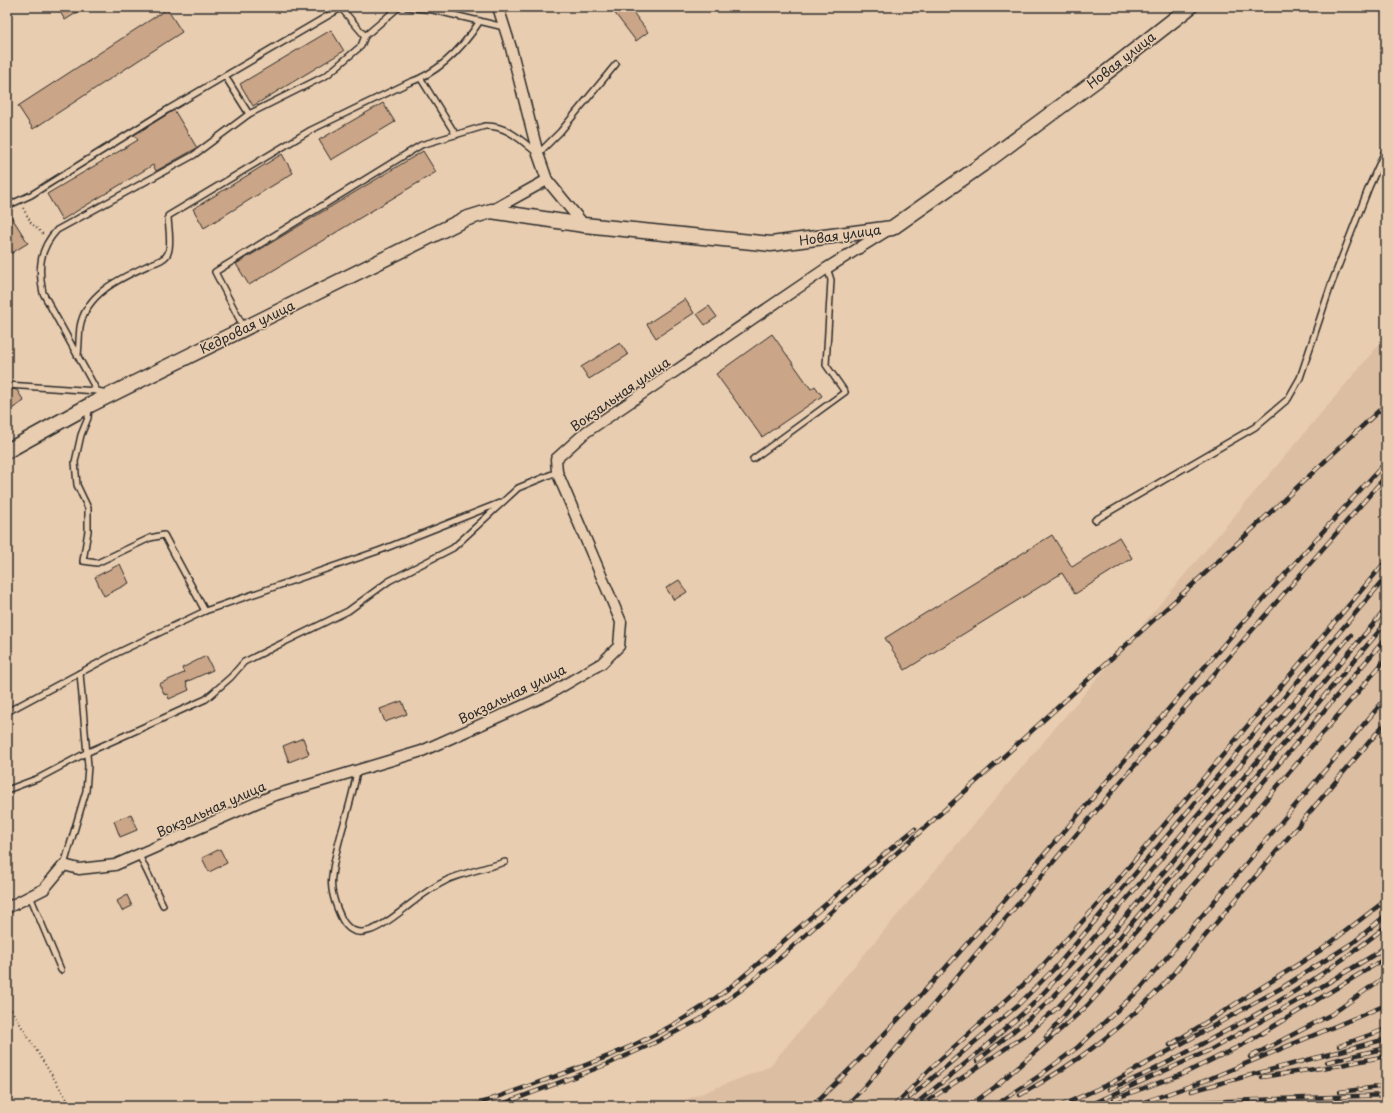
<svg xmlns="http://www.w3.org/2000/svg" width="1393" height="1113" viewBox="0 0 1393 1113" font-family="'Playpen Sans',sans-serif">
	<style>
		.built { fill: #dcbea2 }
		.building { fill: #caa587; stroke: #2b2b2b }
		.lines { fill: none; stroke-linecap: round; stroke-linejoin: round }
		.lane-casing { stroke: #2b2b2b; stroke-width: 8 }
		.street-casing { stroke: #2b2b2b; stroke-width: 13 }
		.secondary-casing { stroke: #2b2b2b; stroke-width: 17 }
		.path { stroke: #2b2b2b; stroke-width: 2; stroke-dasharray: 1 3; stroke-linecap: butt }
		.lane { stroke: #e9cdb0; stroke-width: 5 }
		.street { stroke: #e9cdb0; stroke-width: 10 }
		.secondary { stroke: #e9cdb0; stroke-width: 14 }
		.rail-casing { stroke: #2b2b2b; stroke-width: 4.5 }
		.rail { stroke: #e9cdb0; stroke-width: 3; stroke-dasharray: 9; stroke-linecap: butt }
		.labels { text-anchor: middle; stroke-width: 3; stroke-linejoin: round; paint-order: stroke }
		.street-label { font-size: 13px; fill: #2b2b2b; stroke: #e9cdb0 }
	</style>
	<rect width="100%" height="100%" fill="#e9cdb0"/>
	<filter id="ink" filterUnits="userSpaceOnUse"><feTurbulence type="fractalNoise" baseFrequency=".025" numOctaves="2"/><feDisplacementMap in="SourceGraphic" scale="8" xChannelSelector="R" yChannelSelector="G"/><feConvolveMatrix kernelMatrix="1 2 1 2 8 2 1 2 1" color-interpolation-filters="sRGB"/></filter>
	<g filter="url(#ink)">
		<!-- built -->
		<polygon class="built" points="1386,340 1386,1106 670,1106 769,1067 1377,347"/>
		<!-- building -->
		<g class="building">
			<polygon points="57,7 86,7 65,20"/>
			<polygon points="610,7 629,7 648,32 636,41"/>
			<polygon points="167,9 182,32 33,129 18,106"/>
			<polygon points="331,30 344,51 253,106 240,84"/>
			<polygon points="383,103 395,122 331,160 319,140"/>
			<polygon points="174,110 197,148 156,171 153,165 62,220 47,194 138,140 134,135"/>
			<polygon points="423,151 436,172 249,285 236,264"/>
			<polygon points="282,154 293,173 204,228 193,209"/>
			<polygon points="7,210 28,243 7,256"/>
			<polygon points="685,299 694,313 656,338 647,324"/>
			<polygon points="709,306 717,317 705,325 697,314"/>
			<polygon points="772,334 811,389 815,386 822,396 762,437 716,374"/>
			<polygon points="620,343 628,355 589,379 581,367"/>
			<polygon points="12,389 17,390 24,401 7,412 7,392"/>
			<polygon points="1052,535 1072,567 1119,537 1132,558 1075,594 1062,573 905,670 885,638"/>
			<polygon points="120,564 129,583 104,596 95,577"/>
			<polygon points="679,580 687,592 674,600 666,588"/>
			<polygon points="206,656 213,670 186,682 189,690 169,699 167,694 165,695 159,684 184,673 182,668"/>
			<polygon points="402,701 407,714 385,722 380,709"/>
			<polygon points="303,738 309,754 289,762 283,746"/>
			<polygon points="131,814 137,830 120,837 114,821"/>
			<polygon points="220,849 227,863 209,872 202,858"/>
			<polygon points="127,895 132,906 122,911 117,901"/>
		</g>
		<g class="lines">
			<!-- lane casing -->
			<g class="lane-casing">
				<g id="lane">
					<polyline points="407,7 433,10 504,27"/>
					<polyline points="365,36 399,7"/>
					<polyline points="225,76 249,114"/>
					<polyline points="421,79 456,135"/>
					<path d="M7 206 31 195 167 110 341 8 365 36 361 46 327 75 249 114 194 155 57 230C39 249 38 269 43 293L97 391 108 393"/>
					<path d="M244 328 215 272 421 145 485 126C507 125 522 141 538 154L560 132 616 64"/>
					<path d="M78 355C79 346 79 336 80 327 86 292 123 277 151 264 157 262 166 259 168 253 172 242 168 226 168 216L311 130 408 83C439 73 463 47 480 21"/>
					<polyline points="7,385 97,391"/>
					<polyline points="89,407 88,418 81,435 75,462 77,485 88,508 88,531 83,561 97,563 150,538 164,535 205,611"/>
					<polyline points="753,459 845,392 826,365 831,280 827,268"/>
					<polyline points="1095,520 1255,427 1288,399 1300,378 1331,285 1369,187 1386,149"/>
					<polyline points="7,712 117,653 205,611 381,550 502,502"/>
					<path d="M357 770C352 806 336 840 332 876 330 888 335 904 340 915 356 954 394 916 413 902 423 894 437 885 449 879 467 872 486 868 505 862"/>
					<polyline points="7,790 39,778 86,753 206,699 231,677 244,662 348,611 389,581 453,548 518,488 557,472"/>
					<polyline points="139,855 163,905"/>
					<polyline points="64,865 86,791 88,766 80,673"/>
					<polyline points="30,896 61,970"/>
				</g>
			</g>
			<!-- street casing -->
			<g class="street-casing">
				<g id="street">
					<polyline points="498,7 511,48 538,154 547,180 584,225"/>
					<polyline points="491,211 547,180"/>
					<polyline points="7,908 44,889 64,865 79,869 115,865 272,796 422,751 549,694 602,663 619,646 621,622 557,472 556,459 586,432 827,268 888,230"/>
				</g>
			</g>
			<!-- secondary casing -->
			<g class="secondary-casing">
				<polyline id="secondary" points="7,451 90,405 465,219 491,211 584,225 771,244 892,228 983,164 1102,76 1190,7"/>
			</g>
			<!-- path -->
			<g class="path">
				<polyline points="23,208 31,223 43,234"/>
				<polyline points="7,1003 71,1106"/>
				<polyline points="73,1106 82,1103 88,1106"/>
			</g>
			<!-- lane -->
			<use href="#lane" class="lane"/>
			<!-- street -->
			<use href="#street" class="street"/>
			<!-- secondary -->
			<use href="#secondary" class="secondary"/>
			<!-- rail casing -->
			<g class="rail-casing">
				<g id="rail">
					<polyline points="1046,1037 1386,638"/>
					<polyline points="1170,1045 1321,950 1386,900"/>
					<polyline points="1339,1046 1386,1029"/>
					<polyline points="1250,1057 1332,1014 1386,976"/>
					<polyline points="977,1061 1044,1006 1090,959 1386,609"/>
					<polyline points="1327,1062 1386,1048"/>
					<polyline points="1262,1077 1341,1065 1386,1056"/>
					<path d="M1109 1089C1145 1076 1180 1056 1213 1038 1274 1006 1333 970 1386 926"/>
					<polyline points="1191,1091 1386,1039"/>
					<polyline points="1340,1092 1386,1086"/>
					<path d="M1020 1095C1078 1062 1122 1029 1167 981L1386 722"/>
					<polyline points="909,1098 1018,1005 1057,966 1386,577"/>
					<polyline points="1114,1099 1185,1073 1246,1043 1386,958"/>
					<path d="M473 1106C548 1078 629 1055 696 1011 730 990 759 963 788 937 830 901 871 864 915 829"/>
					<polyline points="497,1106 608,1064 654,1043 699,1020 741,990 781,957 980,778 1213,566 1386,404"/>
					<path d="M812 1106C904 1019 985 924 1067 828 1172 705 1276 581 1386 462"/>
					<polyline points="846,1106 866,1085 1123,779 1386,476"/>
					<polyline points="894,1106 933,1066 1033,976 1090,913 1386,561"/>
					<polyline points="913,1106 978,1053 1032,1005 1079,955 1351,635"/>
					<polyline points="920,1106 1027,1034 1057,1008 1086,977 1386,623"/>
					<polyline points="969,1106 995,1087 1087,1006 1148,938 1386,659"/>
					<polyline points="994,1106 1039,1076 1078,1047 1140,989 1386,698"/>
					<polyline points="1060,1106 1113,1082 1283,987 1354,942 1386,915"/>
					<polyline points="1088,1106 1210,1050 1311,993 1377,953 1386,945"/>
					<polyline points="1133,1106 1204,1081 1386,1005"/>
					<polyline points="1180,1106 1202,1102 1386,1095"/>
				</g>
			</g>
			<!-- rail -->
			<use href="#rail" class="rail"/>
		</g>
	</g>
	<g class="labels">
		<!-- street labels -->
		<g class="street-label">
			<text transform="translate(1121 60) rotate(-38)" y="5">Новая улица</text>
			<text transform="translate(840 235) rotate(-8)" y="5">Новая улица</text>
			<text transform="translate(247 327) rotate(-26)" y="5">Кедровая улица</text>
			<text transform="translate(620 394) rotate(-35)" y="5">Вокзальная улица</text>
			<text transform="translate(512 694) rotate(-26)" y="5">Вокзальная улица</text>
			<text transform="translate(211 809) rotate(-24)" y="5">Вокзальная улица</text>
		</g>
	</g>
	<!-- margin -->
	<rect width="1393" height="1113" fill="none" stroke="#e9cdb0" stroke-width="24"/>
	<rect x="12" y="12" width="1369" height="1089" fill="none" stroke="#2b2b2b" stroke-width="1.5" filter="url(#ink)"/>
</svg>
